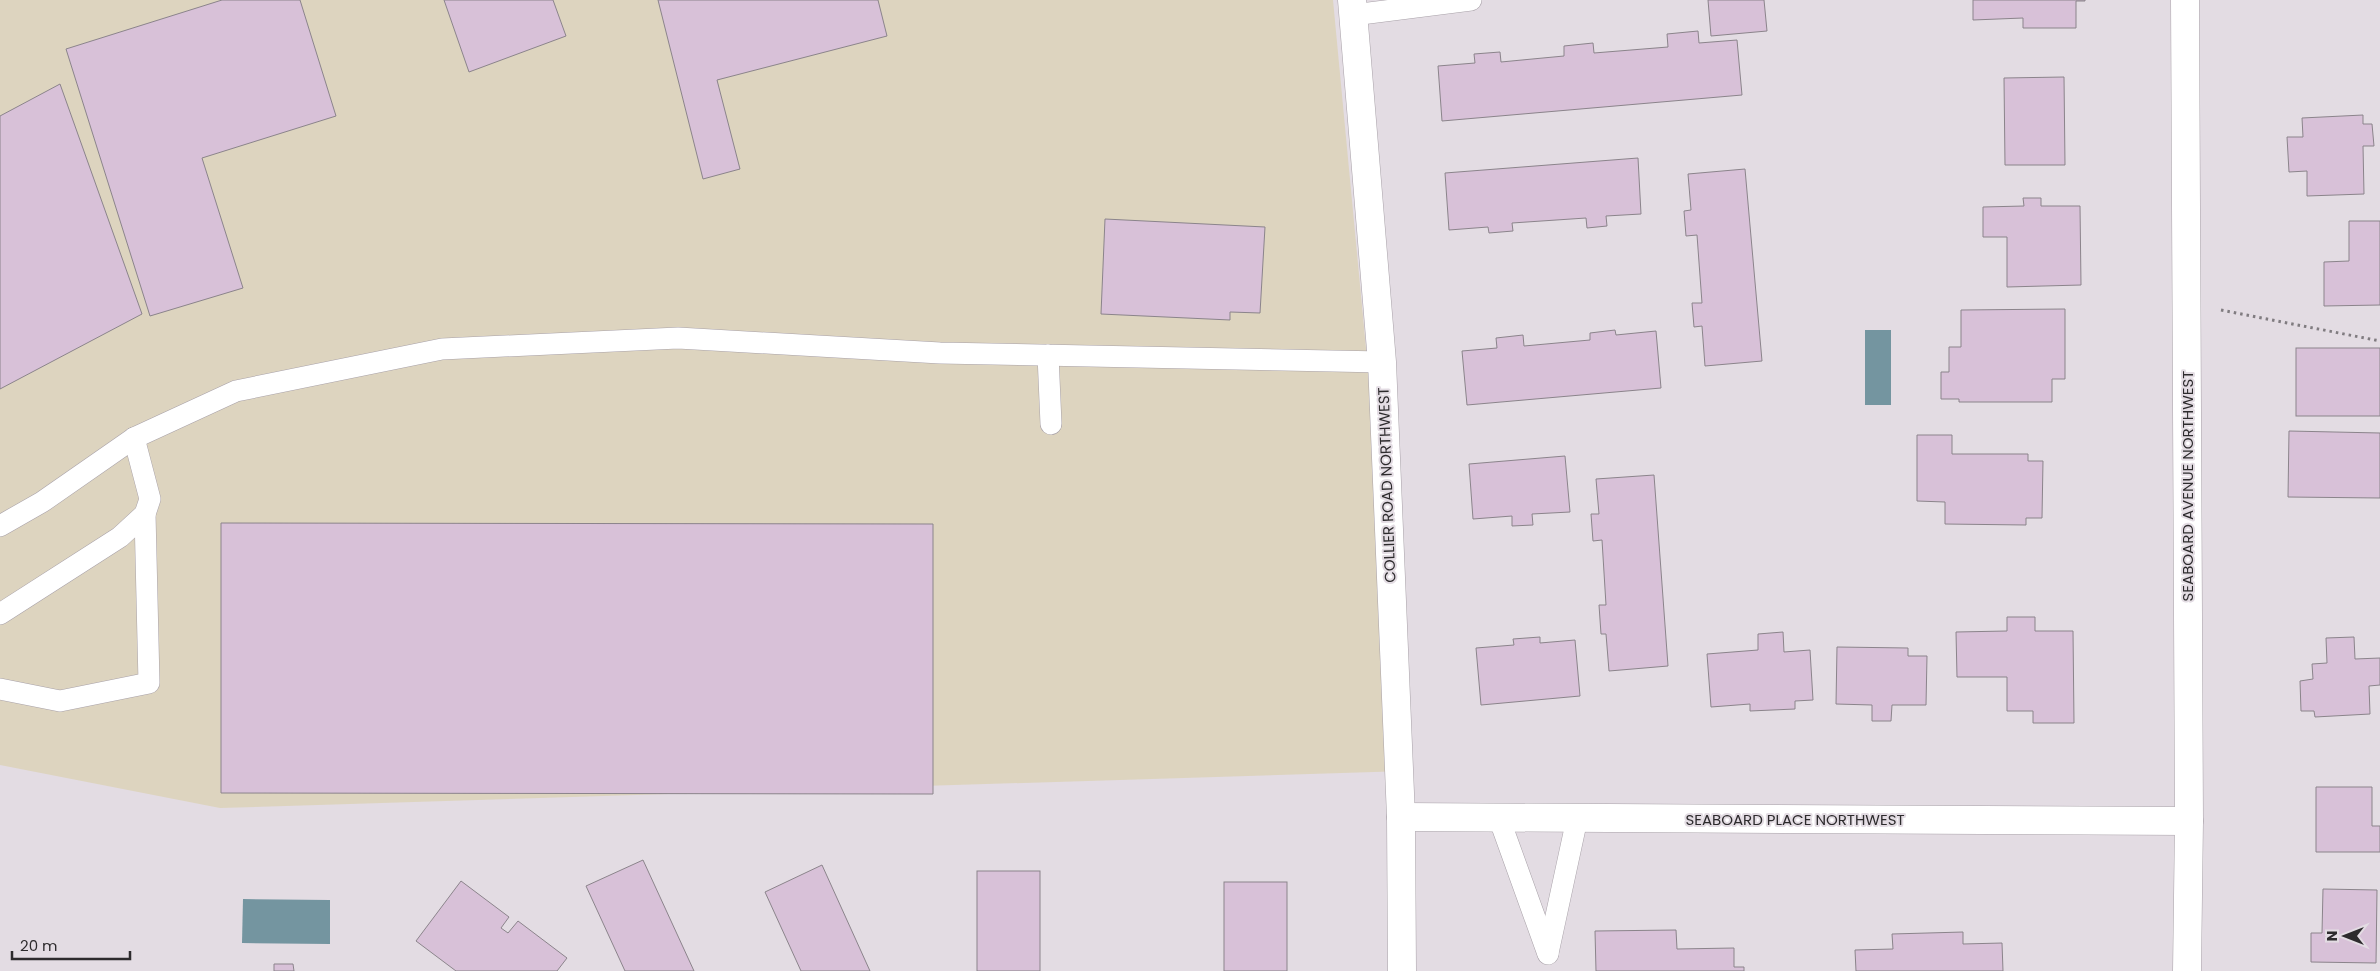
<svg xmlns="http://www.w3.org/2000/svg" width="2380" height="971" viewBox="0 0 2380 971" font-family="Poppins,sans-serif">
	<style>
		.industrial { fill: #ddd4bf }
		.water { fill: #7495a0 }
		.building { fill: #d8c1d8; stroke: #8b848b }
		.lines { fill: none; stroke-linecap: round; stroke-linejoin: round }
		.lane-casing { stroke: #a8a1a8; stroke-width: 22 }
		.street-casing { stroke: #a8a1a8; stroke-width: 29 }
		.secondary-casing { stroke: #a8a1a8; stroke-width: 29 }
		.path { stroke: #807c80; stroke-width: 3; stroke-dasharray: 2.5 4; stroke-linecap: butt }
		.lane { stroke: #fff; stroke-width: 21 }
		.street { stroke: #fff; stroke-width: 28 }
		.secondary { stroke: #fff; stroke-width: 28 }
		.labels { text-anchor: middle; stroke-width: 4; stroke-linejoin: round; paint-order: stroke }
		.street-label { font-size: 15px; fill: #2d2b2d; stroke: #e3dce3 }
	</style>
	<rect width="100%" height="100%" fill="#e3dce3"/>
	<!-- industrial -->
	<polygon class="industrial" points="0,0 1333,0 1406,771 220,808 0,765"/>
	<!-- water -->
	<g class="water">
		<rect x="1865" y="330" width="26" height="75"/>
		<polygon points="243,899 330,900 330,944 242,943"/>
	</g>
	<!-- building -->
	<g class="building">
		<polygon points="222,0 300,0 336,116 202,158 243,288 150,316 66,49"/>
		<polygon points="444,0 553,0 566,36 469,72"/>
		<polygon points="658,0 878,0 887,36 717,80 740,169 703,179"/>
		<polygon points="1708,0 1764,0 1767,31 1711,36"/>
		<polygon points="1973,0 2085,0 2085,1 2076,1 2076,28 2023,28 2023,18 1973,20"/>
		<polygon points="1698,31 1699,43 1737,40 1742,95 1442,121 1438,66 1475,63 1474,54 1500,52 1501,62 1564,56 1564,46 1593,43 1594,53 1668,47 1667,34"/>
		<polygon points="2064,77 2065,165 2005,165 2004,78"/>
		<polygon points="60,84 142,314 0,389 0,116"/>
		<polygon points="2363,115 2363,124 2372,124 2374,146 2363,146 2364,194 2307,196 2307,171 2289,172 2287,137 2303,137 2302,118"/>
		<polygon points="1638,158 1641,214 1606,216 1607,226 1587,228 1586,218 1512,223 1513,231 1489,233 1488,227 1449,230 1445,173"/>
		<polygon points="1745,169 1762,361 1705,366 1702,326 1694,327 1692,303 1702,303 1697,235 1686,236 1684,211 1691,210 1688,174"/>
		<polygon points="2023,198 2041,198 2041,206 2080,206 2081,285 2007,287 2007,237 1983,237 1983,207 2024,206"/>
		<polygon points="1105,219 1265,227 1260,313 1230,312 1230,320 1101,314"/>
		<polygon points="2349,221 2380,221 2380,305 2324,306 2324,262 2349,261"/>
		<polygon points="2065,309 2065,379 2052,379 2052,402 1959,402 1959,399 1941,399 1941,372 1949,372 1949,347 1961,347 1961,310"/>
		<polygon points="1615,330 1616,335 1656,331 1661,388 1467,405 1462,351 1497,348 1496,338 1523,335 1524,346 1590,340 1590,333"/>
		<rect x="2296" y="348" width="84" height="68"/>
		<polygon points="2289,431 2380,433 2380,498 2288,497"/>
		<polygon points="1917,435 1952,435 1952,454 2028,454 2028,461 2043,461 2042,518 2026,518 2026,525 1945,524 1945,502 1917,501"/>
		<polygon points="1565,456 1570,512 1532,514 1533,525 1512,526 1512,516 1473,519 1469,464"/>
		<polygon points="1654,475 1668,666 1609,671 1606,634 1601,634 1599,605 1606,605 1602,540 1593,541 1591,514 1599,514 1596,479"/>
		<polygon points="221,523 933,524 933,794 221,793"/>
		<polygon points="2007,617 2035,617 2035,631 2073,631 2074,723 2033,723 2033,711 2007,711 2007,677 1957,677 1956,632 2007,631"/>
		<polygon points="1783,632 1784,652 1810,650 1813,700 1795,701 1795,709 1750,711 1750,704 1711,707 1707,654 1758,650 1758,634"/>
		<polygon points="1540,637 1540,643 1575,640 1580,696 1481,705 1476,648 1514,645 1513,639"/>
		<polygon points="2354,637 2355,659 2380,658 2380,685 2369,686 2370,714 2315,717 2314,711 2301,711 2300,681 2313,679 2312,664 2327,663 2326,638"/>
		<polygon points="1837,647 1908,648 1908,656 1927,656 1926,705 1892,705 1891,721 1872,721 1872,705 1836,704"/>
		<polygon points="2316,787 2372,787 2372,826 2380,826 2380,852 2316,852"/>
		<polygon points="643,860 694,971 625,971 586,886"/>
		<polygon points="822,865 870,971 801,971 765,892"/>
		<rect x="977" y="871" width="63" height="100"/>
		<polygon points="461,881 509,917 501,928 508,933 518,921 567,958 557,971 456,971 416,941"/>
		<rect x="1224" y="882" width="63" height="89"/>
		<polygon points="2323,889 2377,890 2376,963 2311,962 2311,933 2322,933"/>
		<polygon points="1676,930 1677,949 1734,948 1734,967 1744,967 1744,971 1596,971 1595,931"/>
		<polygon points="1963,932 1963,944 2002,943 2003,971 1856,971 1855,950 1893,949 1892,934"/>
		<polygon points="274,964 293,964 294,971 274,971"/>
	</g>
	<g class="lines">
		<!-- lane casing -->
		<g class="lane-casing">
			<g id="lane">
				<polyline points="1353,15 1471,0"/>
				<polyline points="1048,355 1051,424"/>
				<polyline points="0,526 42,502 134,438 236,391 442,349 678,338 940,353 1382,362"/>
				<polyline points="0,614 120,537 145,514 150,499 134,438"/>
				<polyline points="0,689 60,701 149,683 145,514"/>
				<polyline points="1499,818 1548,954"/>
				<polyline points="1548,953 1577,819"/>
			</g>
		</g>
		<!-- street casing -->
		<g class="street-casing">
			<g id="street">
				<polyline points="2185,0 2189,821 2187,971"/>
				<polyline points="1401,817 2189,821"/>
			</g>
		</g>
		<!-- secondary casing -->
		<g class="secondary-casing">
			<polyline id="secondary" points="1352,0 1382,362 1401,817 1402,971"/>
		</g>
		<!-- path -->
		<polyline class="path" points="2221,310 2380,341"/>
		<!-- lane -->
		<use href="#lane" class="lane"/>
		<!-- street -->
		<use href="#street" class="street"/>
		<!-- secondary -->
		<use href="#secondary" class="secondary"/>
	</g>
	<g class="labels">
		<!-- street labels -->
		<g class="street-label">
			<text transform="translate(1387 485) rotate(-92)" y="5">COLLIER ROAD NORTHWEST</text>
			<text transform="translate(2188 486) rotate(-90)" y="5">SEABOARD AVENUE NORTHWEST</text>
			<text x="1795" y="825">SEABOARD PLACE NORTHWEST</text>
		</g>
	</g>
	<!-- north arrow -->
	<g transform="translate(2345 936) rotate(270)" stroke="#e3dce3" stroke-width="4" paint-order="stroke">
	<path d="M0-4L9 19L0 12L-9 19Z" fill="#2d2b2d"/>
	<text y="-8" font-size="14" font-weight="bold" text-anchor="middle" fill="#2d2b2d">N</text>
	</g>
	<!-- scale -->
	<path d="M12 951v8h118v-8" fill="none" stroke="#2d2b2d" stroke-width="2.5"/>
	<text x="20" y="951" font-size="15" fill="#2d2b2d" stroke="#e3dce3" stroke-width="4" paint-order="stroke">20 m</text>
</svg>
